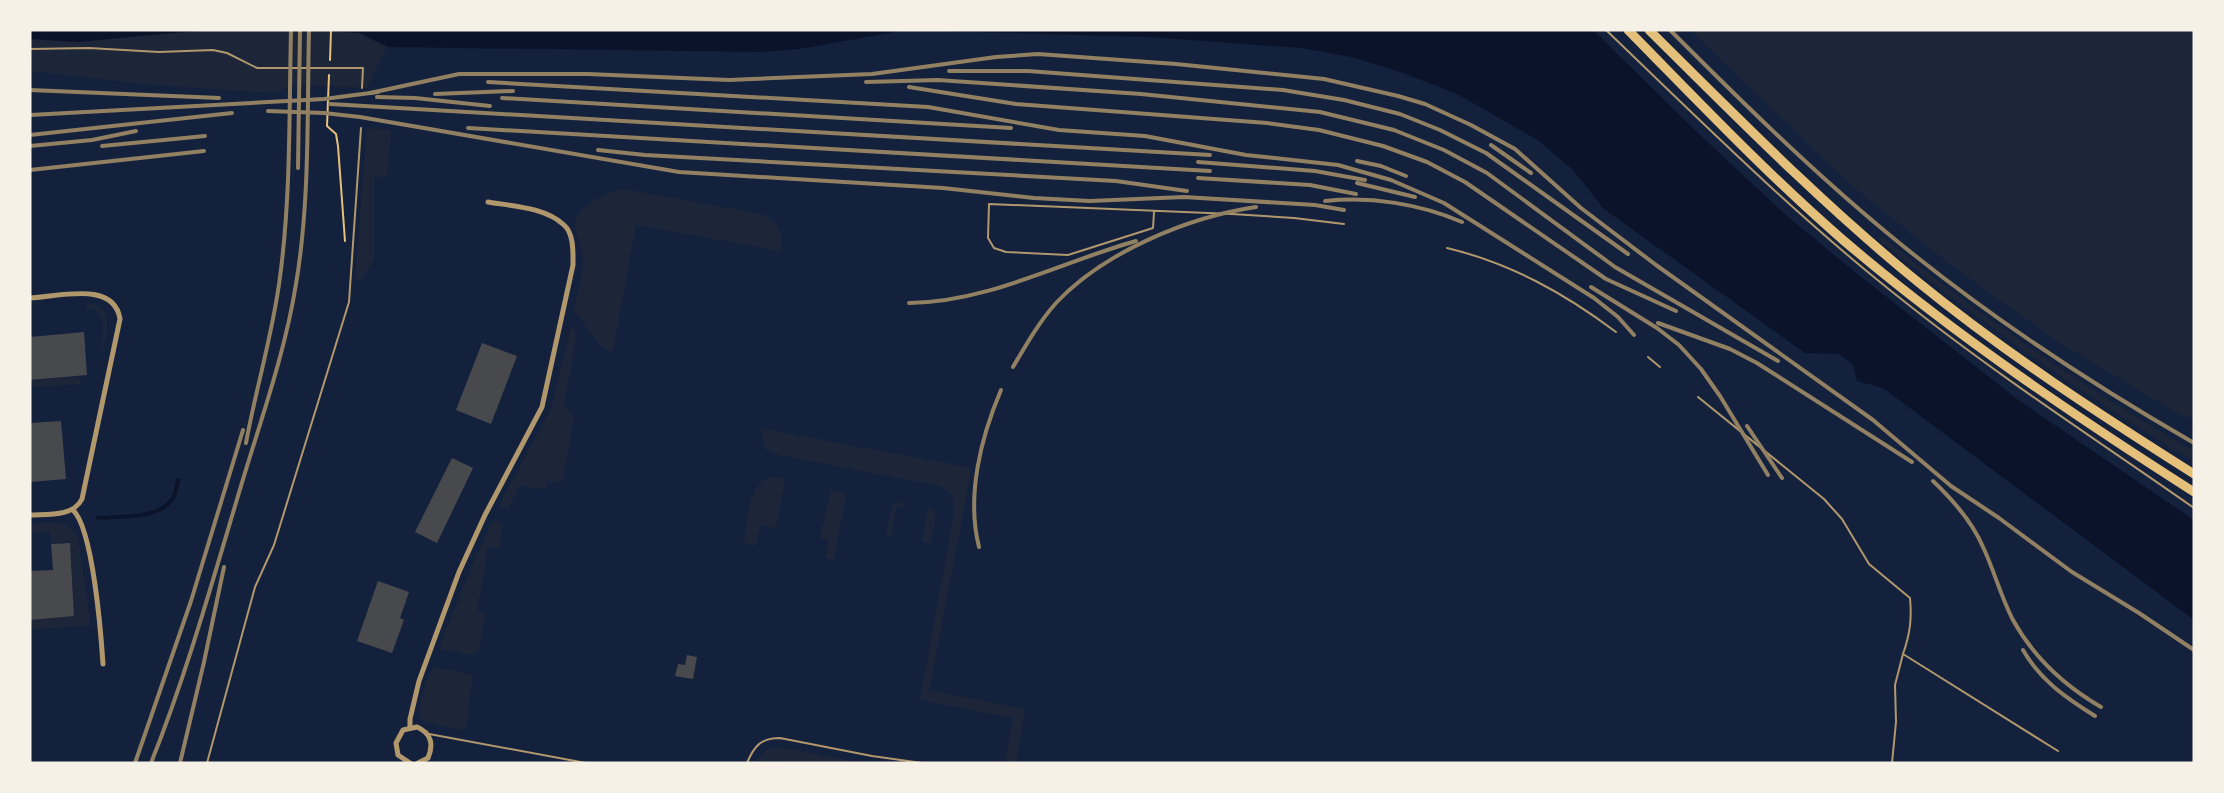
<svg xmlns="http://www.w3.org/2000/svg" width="2224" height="793" viewBox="0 0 2224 793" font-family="Arial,sans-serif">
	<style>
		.green { fill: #1d2539 }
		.water { fill: #0b132b }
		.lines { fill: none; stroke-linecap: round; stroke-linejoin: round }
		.stream { stroke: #0b132b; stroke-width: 4 }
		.building { fill: #48494c }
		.path { stroke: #e5c07b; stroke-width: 2 }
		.service { stroke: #b1986c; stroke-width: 2 }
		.minor { stroke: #b1986c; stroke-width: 5 }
		.motorway { stroke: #e5c07b; stroke-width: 9 }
		.rail { stroke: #918062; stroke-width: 4 }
	</style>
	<rect width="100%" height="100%" fill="#14213d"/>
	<!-- green -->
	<g class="green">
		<polygon points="207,30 311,30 359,33 387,47 367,88 295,85 274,93 154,85 30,71 30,39"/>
		<polygon points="1690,30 2194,30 2194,418 2180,415 2060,343 1951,265 1851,185"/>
		<polygon points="367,128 391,130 387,177 374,176 374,260 361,280 355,278"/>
		<path d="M623 189 762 214C780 224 783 230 781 251L636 225 613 351 603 349 574 311C577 294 583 276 583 260 583 247 574 235 575 223 577 206 609 191 623 189Z"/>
		<path d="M1882 237C1981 316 2084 389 2194 451V462C2084 395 1979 322 1879 240Z"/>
		<path d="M86 303C115 305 107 331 103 351L101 348C103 333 109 313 90 308L87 311Z"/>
		<polygon points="571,327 577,333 564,405 575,420 570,428 573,431 570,434 572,437 569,439 571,443 568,445 570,448 567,451 569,454 565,457 568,460 564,463 567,466 563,469 566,472 563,475 562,483 547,481 546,490 524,486 519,487 508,509 499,505 551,409"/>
		<polygon points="80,377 81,384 30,387 30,381"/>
		<polygon points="763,429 972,468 929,690 1025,709 1016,763 1005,763 1013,718 920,700 954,513 952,495 940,486 779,455 765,448 762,439"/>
		<path d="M773 477 785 479 776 528 760 525 756 546 744 543C747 522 747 480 773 477Z"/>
		<polygon points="831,490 846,494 834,560 825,558 829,540 820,538"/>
		<polygon points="895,502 902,503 905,508 896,507 891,536 886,535 893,503"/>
		<polygon points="928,508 936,512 931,543 922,542"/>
		<path d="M497 521 502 524 499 548 488 547 477 612 485 614 479 650 472 655 441 649 440 645C456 604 473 563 492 522Z"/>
		<polygon points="54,522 69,526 78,538 91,625 30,630 30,620 75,616 70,542 51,543 50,531 30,532 30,524"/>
		<path d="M434 667 472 675 473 678 467 712 469 715 464 730 427 723 420 718C418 703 425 679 434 667Z"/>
		<polygon points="775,747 783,748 862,763 785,763 774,761 755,763 765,751"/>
	</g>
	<!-- water -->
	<g class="water">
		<polygon points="30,30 207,30 77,42 30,39"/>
		<polygon points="311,30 1593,30 1699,134 1786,215 1856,273 2021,402 2194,520 2194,620 1883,388 1857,381 1853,365 1839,354 1805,353 1604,209 1573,170 1539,141 1459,95 1403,73 1352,57 1301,48 1148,37 907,30 799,49 761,52 388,47 359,33"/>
	</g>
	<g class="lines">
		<!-- stream -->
		<path class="stream" d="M98 518C120 516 159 520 173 498 176 493 177 486 178 480"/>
	</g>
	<!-- building -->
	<g class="building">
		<polygon points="84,332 87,375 30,380 30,337"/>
		<polygon points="482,343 517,356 491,424 456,410"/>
		<polygon points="61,421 66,479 30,482 30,423"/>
		<polygon points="452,458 473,468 437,543 415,532"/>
		<polygon points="70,543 74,616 30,620 30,571 53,570 51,544"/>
		<polygon points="378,581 409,592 400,618 404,620 392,653 357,641"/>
		<polygon points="687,655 697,657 693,679 675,676 678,664 685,665"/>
	</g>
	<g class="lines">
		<!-- path -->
		<g class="path">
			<polyline points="330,60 331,30"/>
			<polyline points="329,75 327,126 336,134 338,146 345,241"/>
		</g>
		<!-- service -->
		<g class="service">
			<path d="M1606 30C1703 123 1799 219 1905 302 1998 376 2097 440 2194 508"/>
			<polyline points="30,49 89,48 159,52 213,50 227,53 257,68 363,68 362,88"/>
			<polyline points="1154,212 1153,228 1068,255 1006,252 994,248 988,238 989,204 1232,214 1294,218 1344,224"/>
			<path d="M1447 248C1510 263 1564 293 1616 332"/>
			<polyline points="1648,357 1660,367"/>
			<path d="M1698 397 1824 499 1842 519 1869 564 1910 598C1912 619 1910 634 1903 654L2058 751"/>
			<polyline points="429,734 586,763"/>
			<polyline points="207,763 255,587 274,545 349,302 361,128"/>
			<path d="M747 763C754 746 761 738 780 738L872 756 922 763"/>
			<polyline points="1892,763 1896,722 1895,685 1903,654"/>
		</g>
		<!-- minor -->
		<g class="minor">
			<path d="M30 298C58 297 114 280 120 319L82 499C73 517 48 514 30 515"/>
			<path d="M73 510C93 529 101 634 103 664"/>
			<path d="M410 728V719L419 681 459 572 485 515 542 407 573 265C573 252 574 234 564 225 545 207 511 206 488 202"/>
			<path d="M410 763 398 755 396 743 403 730 417 727C431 733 434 744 428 758L418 763"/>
		</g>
		<!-- motorway -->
		<g class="motorway">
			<path d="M1628 30C1698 101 1767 174 1843 240 1953 334 2072 414 2194 492"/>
			<path d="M1649 30C1736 116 1822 204 1918 282 2005 353 2099 414 2194 474"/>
		</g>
		<!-- rail -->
		<g class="rail">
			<path d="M1670 30C1740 100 1810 169 1886 232 1982 312 2086 381 2194 443"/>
			<polyline points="949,71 1028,71 1283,90 1344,100 1400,114 1440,130 1486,153 1628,254"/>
			<polyline points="488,82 928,107 1059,130 1145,136 1246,155 1338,165 1391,180 1444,203 1594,298 1618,317 1634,335"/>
			<polyline points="866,82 938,80 1141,94 1320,112 1394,130 1444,150 1487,173 1615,267 1778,361"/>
			<polyline points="909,87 1016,104 1267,123 1319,130 1383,146 1427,162 1465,182 1606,279 1676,311"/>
			<polyline points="30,90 219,98"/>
			<polyline points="370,93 459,74 588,74 729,80 872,74 996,57 1038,54 1176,64 1324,79 1398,96 1425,104 1471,125 1515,149 1581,208 1656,265 1873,420 1951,486 1999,518 2072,572 2139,613 2194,650"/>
			<polyline points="435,94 513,91"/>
			<polyline points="377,97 415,98 490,106"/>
			<polyline points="502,98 1011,128"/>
			<polyline points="330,104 1210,155"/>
			<polyline points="268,111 324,113 360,117 679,172 943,188 1034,198 1090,201 1184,197 1315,205 1344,210"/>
			<polyline points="30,115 324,99 378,92"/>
			<polyline points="468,128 1210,171"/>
			<polyline points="30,135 232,113"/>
			<polyline points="1491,145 1531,173"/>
			<polyline points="30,146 92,140 136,131"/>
			<polyline points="102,146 205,136"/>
			<polyline points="598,150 645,155 1116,181 1187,191"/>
			<polyline points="1357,161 1381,166 1406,176"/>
			<polyline points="1198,162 1315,171 1365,180"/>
			<polyline points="298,168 300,30"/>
			<polyline points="30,170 204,151"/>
			<polyline points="1198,178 1310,185 1356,194"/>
			<polyline points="1357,183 1415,197"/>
			<path d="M1325 201C1371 196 1420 204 1462 222"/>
			<polyline points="1591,287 1657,328 1679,345 1701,369 1720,396 1768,475"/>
			<path d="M909 303C989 302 1061 262 1136 241"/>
			<polyline points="1658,323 1730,349 1757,363 1912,462"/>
			<path d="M1013 367C1026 345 1039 322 1056 303 1104 252 1188 217 1256 207"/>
			<polyline points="1747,426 1782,478"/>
			<path d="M246 443C256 388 273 333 280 277 291 195 289 112 291 30"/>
			<path d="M1933 481C1953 500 1972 521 1983 547 1994 570 2001 597 2013 620 2034 658 2063 685 2101 707"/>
			<path d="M979 547C966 496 981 437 1001 390"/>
			<path d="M2023 650C2040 680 2066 698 2095 716"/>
			<polyline points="135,763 191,601 243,430"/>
			<path d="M151 763C187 673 213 579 241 486 261 419 285 353 296 284 310 201 307 114 309 30"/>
			<polyline points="180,763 204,662 224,567"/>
		</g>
	</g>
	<!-- border -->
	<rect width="2224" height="793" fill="none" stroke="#f6f1e7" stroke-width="63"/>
</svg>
